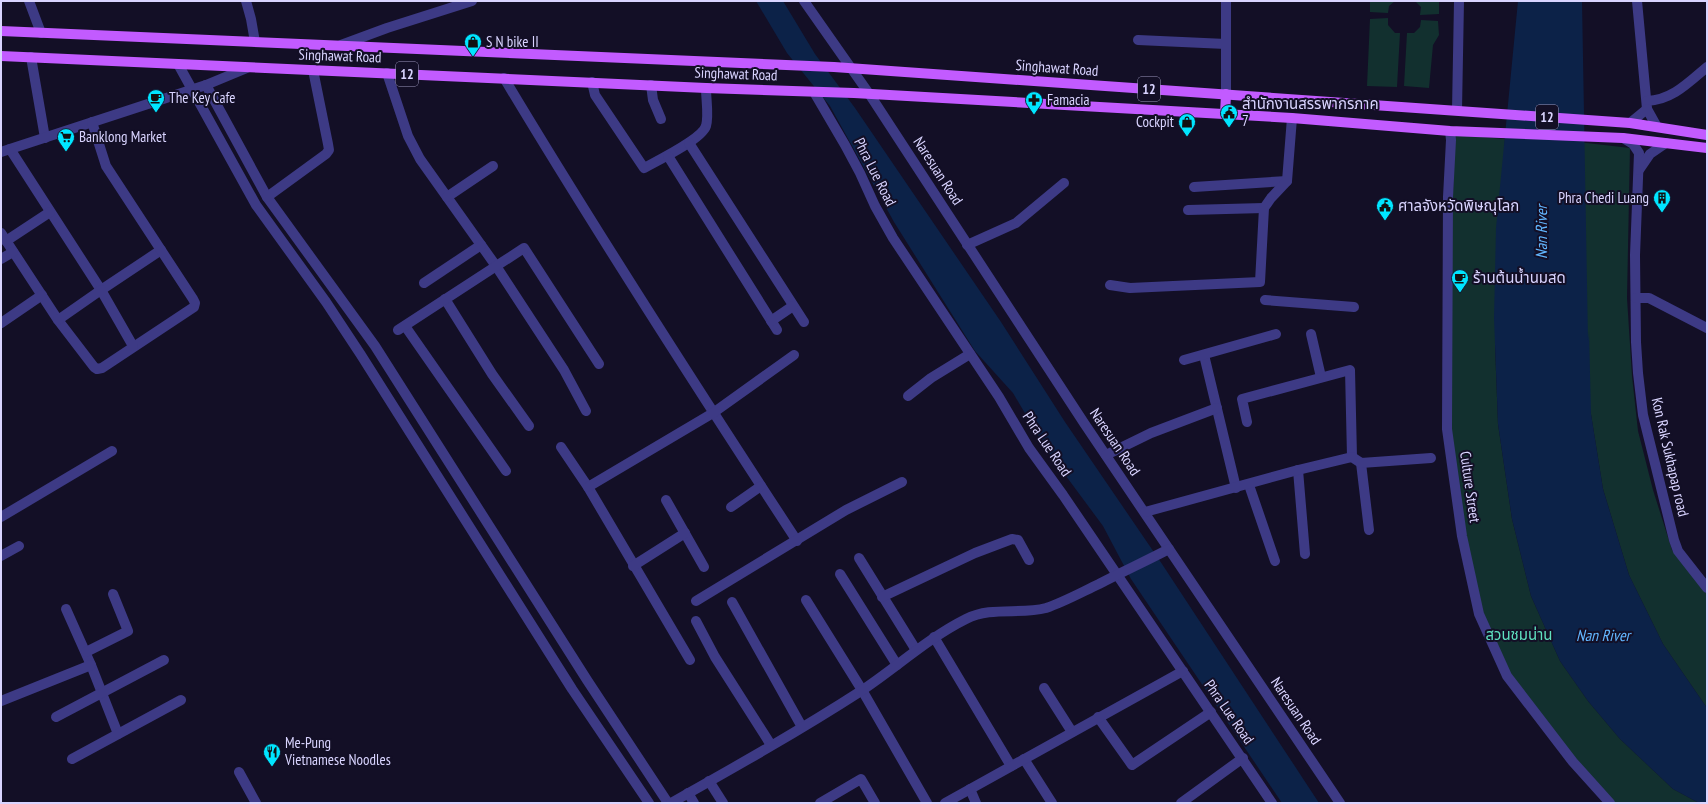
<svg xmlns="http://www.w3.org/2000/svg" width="1708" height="804" viewBox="0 0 1708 804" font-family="'PT Sans Narrow','Noto Sans Thai',sans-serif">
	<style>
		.green { fill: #12302f }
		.water { fill: #0c2248 }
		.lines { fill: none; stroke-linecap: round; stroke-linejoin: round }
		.minor { stroke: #3d3a85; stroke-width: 10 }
		.major { stroke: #c25bff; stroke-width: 10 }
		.labels { text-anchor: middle; stroke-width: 4; stroke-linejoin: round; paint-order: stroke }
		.shield { fill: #130f26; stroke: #9e99be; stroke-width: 1 }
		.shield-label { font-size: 14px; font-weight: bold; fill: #d9d4ff }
		.poi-label { font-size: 15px; fill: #d9d4ff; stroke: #130f26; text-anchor: start }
		.street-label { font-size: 15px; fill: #d9d4ff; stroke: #130f26 }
		.park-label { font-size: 15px; fill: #5fe0c0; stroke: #130f26 }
		.water-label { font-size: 16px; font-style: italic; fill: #62b6ff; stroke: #130f26 }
	</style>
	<rect width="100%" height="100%" fill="#130f26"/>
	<!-- green -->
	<g class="green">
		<polygon points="1370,1 1395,1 1389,6 1388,13 1370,12"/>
		<polygon points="1415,1 1439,1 1439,14 1420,15 1421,7"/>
		<polygon points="1388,18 1388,25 1395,33 1400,33 1397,87 1367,86 1370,19"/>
		<polygon points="1421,20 1438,21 1439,35 1433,45 1429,88 1404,86 1407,33 1414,33 1420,27"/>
		<polygon points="1455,135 1505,139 1495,345 1498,424 1512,519 1531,596 1560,661 1588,701 1620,739 1673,789 1699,803 1610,803 1507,676 1479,614 1447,429 1448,337"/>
		<polygon points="1578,142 1630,148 1627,298 1632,376 1638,431 1653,490 1672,550 1707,591 1707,708 1663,644 1629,575 1603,489 1589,402"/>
	</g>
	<!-- water -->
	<g class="water">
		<polygon points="756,1 783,1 815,54 855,108 1001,322 1065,422 1162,564 1319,803 1282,803 1131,579 1103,526 1046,449 1013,393 975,351 894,222 830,106 787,53"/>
		<polygon points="1518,1 1582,1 1588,341 1589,332 1591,414 1603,489 1629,575 1663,644 1707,708 1707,803 1699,803 1673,789 1620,739 1588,701 1560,661 1531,596 1512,519 1498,424 1494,318 1496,228"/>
	</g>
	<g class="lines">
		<!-- minor -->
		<g class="minor">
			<polyline points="29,1 41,33"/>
			<polyline points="246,1 251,19 255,42"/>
			<polyline points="804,1 870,95 1084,423 1340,803"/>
			<polyline points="1637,1 1647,109"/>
			<polyline points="1138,40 1226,44"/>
			<polyline points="341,45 387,28 472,1"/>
			<polyline points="31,57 45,138"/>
			<polyline points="178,64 256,205 326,302 361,355 572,689 649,803"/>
			<polyline points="387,73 408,136 420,159 496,266 564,370 586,411"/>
			<path d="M504 78C598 235 697 388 797 541"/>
			<path d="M592 82 595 95 644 168C657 161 702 139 706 126 709 115 706 100 706 88"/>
			<polyline points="206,85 267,197 375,346 587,680 668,803"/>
			<polyline points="651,85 653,100 661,119"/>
			<polyline points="814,92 845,145 860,173 875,206 893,238 999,397 1029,448 1063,495 1272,803"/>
			<polyline points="1226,94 1226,1"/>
			<path d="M1647 101C1672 100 1688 83 1707 67"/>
			<polyline points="1457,110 1459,1"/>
			<polyline points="1630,123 1647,109 1657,127"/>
			<polyline points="1450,131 1451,140 1448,197 1447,429 1462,536 1479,614 1507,676 1573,762 1610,803"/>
			<polyline points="1623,138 1633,144 1639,153 1635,255 1636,342 1638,373 1643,415 1674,540 1678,551 1707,588"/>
			<polyline points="689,143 804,322"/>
			<polyline points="10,149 101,290 161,250"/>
			<polyline points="1,152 206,85 247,68"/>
			<polyline points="668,156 777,330"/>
			<polyline points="1639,170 1650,154 1666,143"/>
			<polyline points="1194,187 1287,181"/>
			<polyline points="267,197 326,154 329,150 328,144 313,70"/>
			<polyline points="447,197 493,166"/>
			<polyline points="1188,210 1264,208"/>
			<polyline points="1,233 58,320 94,367 97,369 102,368 194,307 195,303 193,299 106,166 92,122"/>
			<polyline points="6,241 50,212"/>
			<polyline points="967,245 1016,223 1064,183"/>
			<polyline points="1,259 13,252"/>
			<polyline points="424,283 481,245"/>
			<polyline points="1110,285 1130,288 1260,282 1264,208 1271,198 1287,181 1292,118"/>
			<polyline points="1636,298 1649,298 1707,328"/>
			<polyline points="445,299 492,374 529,426"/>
			<polyline points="1265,300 1354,307"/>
			<polyline points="58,320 101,290 133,346"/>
			<polyline points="771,321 793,306"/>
			<polyline points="1,323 42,295"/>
			<polyline points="405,326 506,471"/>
			<polyline points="398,330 524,248 599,364"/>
			<polyline points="1311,334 1321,377"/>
			<polyline points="1204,355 1236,488"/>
			<polyline points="1184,360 1276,334"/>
			<polyline points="908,396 931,378 970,354"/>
			<polyline points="1247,422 1242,399 1350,370 1352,457"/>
			<polyline points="561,447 588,487 690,660"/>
			<polyline points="1106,455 1151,433 1217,408"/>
			<polyline points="1361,463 1369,530"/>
			<polyline points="1298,470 1305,554"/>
			<polyline points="1249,485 1275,561"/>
			<polyline points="588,487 713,413 794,355"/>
			<polyline points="666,500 704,567"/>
			<polyline points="731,507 761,486"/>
			<polyline points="1145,512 1298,470 1352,457 1361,463 1431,458"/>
			<polyline points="1,517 112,451"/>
			<polyline points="1,556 19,546"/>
			<polyline points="859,558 916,650"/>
			<polyline points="633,566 685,533"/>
			<polyline points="840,574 897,665"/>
			<polyline points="882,597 975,553 1012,539 1018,540 1029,560"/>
			<polyline points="806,600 862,690 927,803"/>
			<polyline points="696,601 846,510 902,482"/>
			<polyline points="732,602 802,727"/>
			<polyline points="66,609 91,665 118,734"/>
			<polyline points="696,621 715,657 771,745"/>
			<polyline points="934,637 1011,766"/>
			<polyline points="86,652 128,631 113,594"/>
			<polyline points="1044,688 1072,732"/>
			<polyline points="1,701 91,665"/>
			<polyline points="56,717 164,660"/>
			<polyline points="1098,717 1132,765 1211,712"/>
			<polyline points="72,759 181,700"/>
			<polyline points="1024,759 1052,803"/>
			<polyline points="239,772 256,803"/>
			<polyline points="709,781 723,803"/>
			<polyline points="970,789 976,803"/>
			<polyline points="688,793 694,803"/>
			<path d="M671 803C735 767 799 731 861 691 897 667 928 638 966 619 992 606 1019 615 1046 608 1064 602 1082 592 1099 584 1122 572 1146 561 1169 549"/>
			<polyline points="820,803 861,779 875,803"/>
			<polyline points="945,803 1183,671"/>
			<polyline points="1181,803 1243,758"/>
		</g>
		<!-- major -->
		<g class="major">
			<polyline points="1,31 834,67 1630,123 1707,135"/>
			<polyline points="1,56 706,88 854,93 1292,118 1450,131 1623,138 1707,148"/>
			<polyline points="1225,114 1226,94"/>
		</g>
	</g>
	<!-- icons -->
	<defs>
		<g id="shop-pin" transform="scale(0.9)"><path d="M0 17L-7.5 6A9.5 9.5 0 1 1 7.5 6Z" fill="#00e5ff" stroke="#130f26"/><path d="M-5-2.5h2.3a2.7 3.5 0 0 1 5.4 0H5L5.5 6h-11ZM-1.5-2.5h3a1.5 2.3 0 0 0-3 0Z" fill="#111"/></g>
		<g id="cafe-pin" transform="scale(0.9)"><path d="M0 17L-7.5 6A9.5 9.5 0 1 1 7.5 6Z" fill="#00e5ff" stroke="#130f26"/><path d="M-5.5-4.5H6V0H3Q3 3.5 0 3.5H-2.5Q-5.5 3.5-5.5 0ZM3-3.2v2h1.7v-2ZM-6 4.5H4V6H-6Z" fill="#111"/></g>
		<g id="pharmacy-pin" transform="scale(0.9)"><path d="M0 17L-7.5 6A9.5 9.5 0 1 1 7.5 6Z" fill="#00e5ff" stroke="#130f26"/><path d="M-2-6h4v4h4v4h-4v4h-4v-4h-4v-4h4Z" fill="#111"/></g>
		<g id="civic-pin" transform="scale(0.9)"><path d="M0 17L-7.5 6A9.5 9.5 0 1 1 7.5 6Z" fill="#00e5ff" stroke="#130f26"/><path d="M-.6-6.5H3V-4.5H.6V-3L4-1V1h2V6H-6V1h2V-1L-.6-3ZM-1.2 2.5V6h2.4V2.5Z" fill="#111"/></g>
		<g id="supermarket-pin" transform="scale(0.9)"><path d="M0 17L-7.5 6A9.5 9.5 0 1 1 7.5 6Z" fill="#00e5ff" stroke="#130f26"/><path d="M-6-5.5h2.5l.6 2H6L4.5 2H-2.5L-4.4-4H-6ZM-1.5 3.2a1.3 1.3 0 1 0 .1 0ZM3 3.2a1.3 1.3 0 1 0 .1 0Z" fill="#111"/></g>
		<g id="building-pin" transform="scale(0.9)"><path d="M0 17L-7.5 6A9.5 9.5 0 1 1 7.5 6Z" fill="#00e5ff" stroke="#130f26"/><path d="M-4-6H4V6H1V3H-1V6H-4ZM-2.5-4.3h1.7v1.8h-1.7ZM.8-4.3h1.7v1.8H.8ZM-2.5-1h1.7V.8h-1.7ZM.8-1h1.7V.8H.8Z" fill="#111"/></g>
		<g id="restaurant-pin" transform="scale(0.9)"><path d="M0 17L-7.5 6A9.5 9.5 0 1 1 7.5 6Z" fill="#00e5ff" stroke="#130f26"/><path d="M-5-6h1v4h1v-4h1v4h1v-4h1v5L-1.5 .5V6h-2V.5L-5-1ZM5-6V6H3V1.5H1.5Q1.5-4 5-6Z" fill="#111"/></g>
	</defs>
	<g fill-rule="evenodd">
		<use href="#shop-pin" x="473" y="42"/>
		<use href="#cafe-pin" x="156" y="98"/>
		<use href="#pharmacy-pin" x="1034" y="100"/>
		<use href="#civic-pin" x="1229" y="113"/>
		<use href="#shop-pin" x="1187" y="122"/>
		<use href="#supermarket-pin" x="66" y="137"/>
		<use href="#building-pin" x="1662" y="198"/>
		<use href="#civic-pin" x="1385" y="206"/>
		<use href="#cafe-pin" x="1460" y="278"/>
		<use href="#restaurant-pin" x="272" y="752"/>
	</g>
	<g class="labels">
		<!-- shield labels -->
		<g class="shield">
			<rect x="396" y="62" width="22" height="24" rx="3"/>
			<rect x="1138" y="77" width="22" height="24" rx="3"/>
			<rect x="1536" y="105" width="22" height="24" rx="3"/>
		</g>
		<g class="shield-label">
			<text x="407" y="79">12</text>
			<text x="1149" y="94">12</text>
			<text x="1547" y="122">12</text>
		</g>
		<!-- poi labels -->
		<g class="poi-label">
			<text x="486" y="47">S N bike II</text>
			<text x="169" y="103">The Key Cafe</text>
			<text x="1047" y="105">Famacia</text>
			<text x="1242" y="109">สำนักงานสรรพากรภาค<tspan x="1242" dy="17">7</tspan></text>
			<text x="1174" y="127" text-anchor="end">Cockpit</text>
			<text x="79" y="142">Banklong Market</text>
			<text x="1649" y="203" text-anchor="end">Phra Chedi Luang</text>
			<text x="1398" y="211">ศาลจังหวัดพิษณุโลก</text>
			<text x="1473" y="283">ร้านต้นน้ำนมสด</text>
			<text x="285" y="748">Me-Pung<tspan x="285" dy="17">Vietnamese Noodles</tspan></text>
		</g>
		<!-- street labels -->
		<g class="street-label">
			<text transform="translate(340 56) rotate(2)" y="5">Singhawat Road</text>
			<text transform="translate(1057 68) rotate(4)" y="5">Singhawat Road</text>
			<text transform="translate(736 74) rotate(2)" y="5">Singhawat Road</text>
			<text transform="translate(938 171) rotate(57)" y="5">Naresuan Road</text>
			<text transform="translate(875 172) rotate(63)" y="5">Phra Lue Road</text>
			<text transform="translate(1115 442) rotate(56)" y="5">Naresuan Road</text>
			<text transform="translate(1047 444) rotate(56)" y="5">Phra Lue Road</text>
			<text transform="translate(1670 457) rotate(77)" y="5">Kon Rak Sukhapap road</text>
			<text transform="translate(1470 487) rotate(82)" y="5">Culture Street</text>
			<text transform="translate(1296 711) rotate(56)" y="5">Naresuan Road</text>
			<text transform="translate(1229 712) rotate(55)" y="5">Phra Lue Road</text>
		</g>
		<!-- park labels -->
		<g class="park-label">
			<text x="1519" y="640">สวนชมน่าน</text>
		</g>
		<!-- water labels -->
		<g class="water-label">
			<text transform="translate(1541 232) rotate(-90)" y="6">Nan River</text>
			<text x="1603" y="641">Nan River</text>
		</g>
	</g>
	<!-- border -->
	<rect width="1708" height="804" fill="none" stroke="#d9d4ff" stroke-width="4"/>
</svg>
